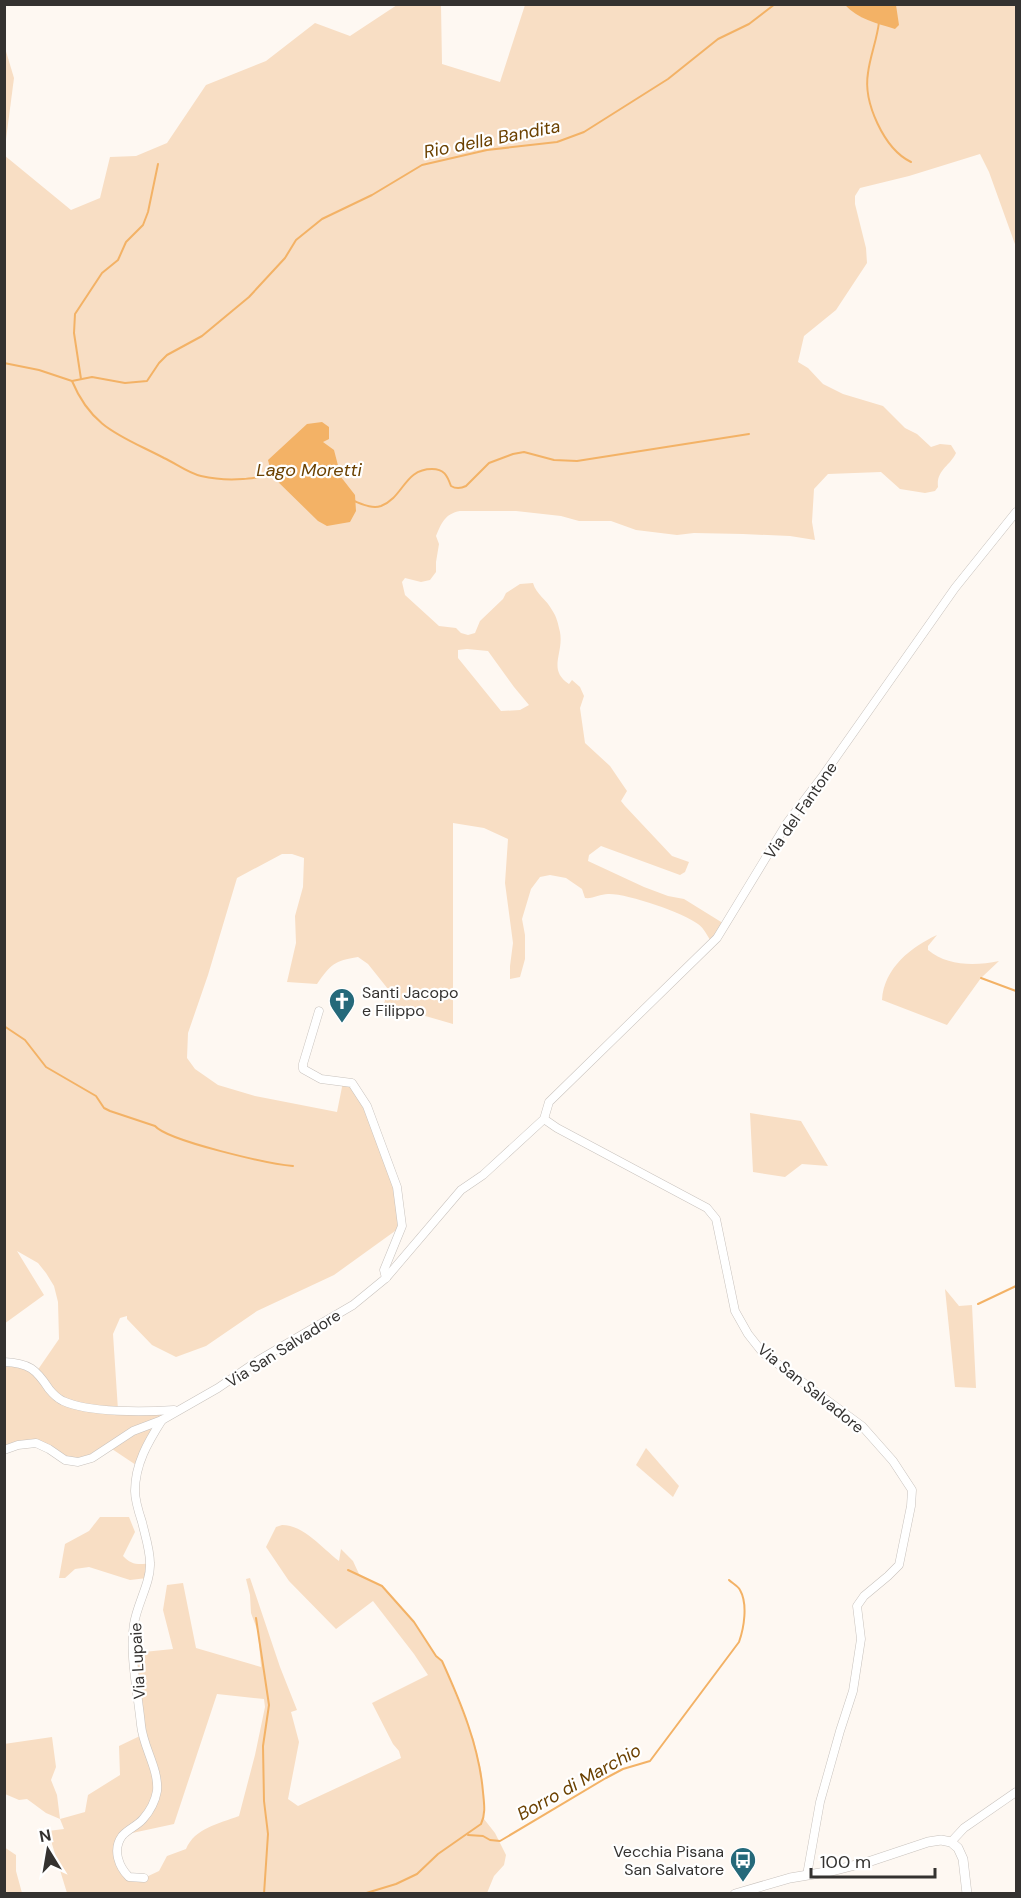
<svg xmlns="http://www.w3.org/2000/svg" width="1021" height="1898" viewBox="0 0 1021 1898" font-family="'DM Sans',sans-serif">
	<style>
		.green { fill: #f8dec4; fill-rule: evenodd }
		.water { fill: #f3b266 }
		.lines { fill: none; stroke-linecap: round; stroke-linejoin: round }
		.stream { stroke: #f3b266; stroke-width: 2 }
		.minor-casing { stroke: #c8c2bd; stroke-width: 9 }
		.tertiary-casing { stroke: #c8c2bd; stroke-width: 10 }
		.minor { stroke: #fff; stroke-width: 8 }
		.tertiary { stroke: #fff; stroke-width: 9 }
		.labels { text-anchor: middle; stroke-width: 4.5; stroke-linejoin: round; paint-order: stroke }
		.street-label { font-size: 16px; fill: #343230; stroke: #fff }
		.poi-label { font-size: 16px; fill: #343230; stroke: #fff; text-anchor: start }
		.water-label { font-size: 18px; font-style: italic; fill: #6b4101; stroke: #fff }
	</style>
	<rect width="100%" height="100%" fill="#fef8f2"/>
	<!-- green -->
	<g class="green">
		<path d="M397 5H441L442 64 500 82 525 5H1016V247L989 172 980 154 909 176 860 188 855 196V204L866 248 867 263 836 310 804 336 798 362 808 368 823 384 843 394 883 406 905 428 917 434 931 447 940 444 951 445 956 453C950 466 936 470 938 487L935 491 925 493 900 489 881 472 828 474 814 489 812 522 815 540 790 536 743 534 694 533 677 535 636 530 611 521H579L561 516 516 511H460C445 514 442 522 436 536L439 544 436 562V572L430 580 421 582 405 578 402 582 405 595 439 626 456 628 461 633 468 635 475 633 480 621 503 599 506 593 520 584 533 583C536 594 547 600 552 610 557 617 558 624 560 632 564 654 547 669 569 684L572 680 580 687 584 696 580 708 585 743 610 766 627 791 621 801 625 806 672 856 689 862 685 872 680 875 601 846 589 855 588 861 644 887 668 896 684 899 726 925 712 943C708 937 704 928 698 924 684 913 626 893 608 894 600 894 593 899 585 898L582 889 566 878 550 875 540 877 531 889 522 919 525 935V959L520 977 510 979V966L513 943 505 883 508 839 484 828 453 823V1024L384 1004 388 989 368 964 358 957C334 961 331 964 317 984L287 982 296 943 295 916 303 887 304 858 292 854H282L237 878 208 975 188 1033 187 1058 195 1069 218 1085 255 1096 337 1112 343 1082 352 1083 385 1153 402 1226 334 1275 257 1311 206 1346 176 1357 152 1345 127 1319V1316L120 1318 113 1334 118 1410H175L161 1420 139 1467 109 1447 78 1462 36 1443 5 1450V1362L37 1371 59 1339 58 1302 54 1286 46 1273 38 1263 17 1251 44 1295 4 1324V155L71 210 100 198 110 157 136 156 167 143 206 85 266 61 315 23 350 36ZM467 649 488 651 514 687 529 705 520 710 501 711 458 658V650Z"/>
		<polygon points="5,48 14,78 5,147 4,48"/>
		<path d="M937 935 928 946V950C947 966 975 966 999 961L981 978 947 1025 882 1000C884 968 911 947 937 935Z"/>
		<polygon points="750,1113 801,1121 828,1166 802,1164 785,1177 753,1172"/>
		<polygon points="945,1289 959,1306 972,1305 976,1388 955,1387"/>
		<polygon points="646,1448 679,1486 673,1497 636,1465"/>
		<path d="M100 1517H129L135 1532 123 1556C131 1565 139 1565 151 1563L147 1578 130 1580 89 1567 75 1569 65 1578H59L65 1544 89 1531Z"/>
		<path d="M282 1525C304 1525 322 1548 339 1561L341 1549 353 1561 359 1574 382 1586 394 1599 414 1622 436 1656 442 1661 474 1740 482 1774 484 1819 495 1833 506 1855 504 1865 494 1876 487 1893H67L48 1831 64 1829 60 1819 46 1813 27 1799 19 1800 5 1794 4 1744 52 1737 56 1767 51 1780 57 1795 60 1819 85 1812 88 1795 120 1775 119 1746 142 1735 134 1653 173 1649 163 1610 167 1585 183 1583 196 1648 261 1667 258 1632 251 1613 250 1595 246 1579 250 1578 280 1667 297 1710 291 1712 299 1742 288 1799 298 1806 401 1758 399 1751 393 1744 372 1703 428 1675 414 1654 373 1601 336 1629 289 1581 266 1547 276 1527ZM217 1694 264 1699 265 1707 255 1755 239 1816C218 1824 195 1828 186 1849L167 1856 159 1871 144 1878 123 1871 117 1853 123 1835 174 1824Z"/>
		<polygon points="4,1847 16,1855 16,1871 22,1893 5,1893"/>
	</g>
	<!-- water -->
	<g class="water">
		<path d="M845 5H896L899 25 895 29C876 23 858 19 845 5Z"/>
		<polygon points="322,422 329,427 329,439 323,442 334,450 341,477 355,495 356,511 350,522 327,526 318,521 272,476 268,460 307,424"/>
	</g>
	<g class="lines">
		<!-- stream -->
		<g class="stream">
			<path d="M879 22C877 40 870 56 868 73 863 102 884 149 911 162"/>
			<polyline points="4,363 39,370 72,381 92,377 125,383 147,381 159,363 167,355 202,336 249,297 285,258 296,240 322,219 372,195 422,165 487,150 557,142 584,132 668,79 718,39 749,24 775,4"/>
			<polyline points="81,379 74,333 75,314 102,273 118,260 126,242 143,225 148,212 158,164"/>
			<path d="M72 381C92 429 122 436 164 458 177 464 188 473 201 476 214 479 230 480 243 479 253 479 264 475 274 476"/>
			<path d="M354 501C362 504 372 509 381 506 404 497 404 469 432 469 444 469 447 475 451 486 456 489 460 489 466 486L489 463 513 454 524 452 554 460 577 461 749 434"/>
			<polyline points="981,978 1016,991"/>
			<path d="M4 1026 25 1040 46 1067 96 1096 104 1108 110 1111 155 1126C168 1141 269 1164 293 1166"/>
			<polyline points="978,1304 1016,1286"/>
			<path d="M348 1570 382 1586 414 1622 436 1656 442 1661C461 1703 479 1746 483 1792 484 1803 486 1814 481 1824L438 1854 417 1874 396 1884 363 1894"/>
			<polyline points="256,1618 269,1705 263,1746 264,1801 268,1834 264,1894"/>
			<path d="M468 1835 483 1836 490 1840 500 1841 606 1778 623 1769 650 1761 739 1642C744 1628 748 1604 740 1590 738 1586 732 1583 729 1580"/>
		</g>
		<!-- minor casing -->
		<g class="minor-casing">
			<g id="minor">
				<polyline points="319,1011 303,1064 303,1069 321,1079 352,1083 367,1106 397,1187 402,1226 384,1270 386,1278"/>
				<polyline points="544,1119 557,1128 707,1208 716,1219 735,1311 748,1334 763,1353 862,1426 893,1461 912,1490 911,1506 899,1565 888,1576 864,1596 857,1606 861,1639 853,1691 840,1731 820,1802 807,1875"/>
				<path d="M4 1362C29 1363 36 1369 49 1389 53 1394 57 1398 63 1401 90 1413 144 1412 174 1410"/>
				<polyline points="4,1450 18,1445 36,1443 49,1449 65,1460 78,1462 92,1458 133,1431 162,1420 218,1388 259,1360 353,1305 386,1278 461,1190 483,1175 544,1119 549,1102 717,938 787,823 822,777 955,588 1016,512"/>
				<polyline points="951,1842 964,1828 1016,1792"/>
				<path d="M144 1878 129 1877C119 1867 112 1850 122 1836 128 1829 137 1826 143 1819 151 1810 155 1802 157 1791 159 1769 143 1747 141 1725 138 1694 129 1653 134 1624 137 1604 151 1582 150 1563 150 1550 145 1535 142 1522 139 1513 135 1501 135 1491 135 1464 148 1442 162 1420"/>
			</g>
		</g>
		<!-- tertiary casing -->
		<g class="tertiary-casing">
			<polyline id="tertiary" points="735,1894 790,1878 832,1871 871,1861 928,1842 941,1840 951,1842 958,1848 963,1859 967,1894"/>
		</g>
		<!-- minor -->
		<use href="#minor" class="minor"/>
		<!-- tertiary -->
		<use href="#tertiary" class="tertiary"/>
	</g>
	<!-- icons -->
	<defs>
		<g id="church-pin" transform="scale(1.35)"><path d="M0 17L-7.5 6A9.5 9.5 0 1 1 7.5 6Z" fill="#25697a" stroke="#fff"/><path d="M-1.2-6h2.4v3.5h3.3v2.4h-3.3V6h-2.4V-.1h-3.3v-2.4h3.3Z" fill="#fff"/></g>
		<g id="bus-pin" transform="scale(1.35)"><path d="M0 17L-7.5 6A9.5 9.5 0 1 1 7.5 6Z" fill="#25697a" stroke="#fff"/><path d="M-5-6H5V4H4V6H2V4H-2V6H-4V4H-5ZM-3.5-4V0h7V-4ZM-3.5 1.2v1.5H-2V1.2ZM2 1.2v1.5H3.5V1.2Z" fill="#fff"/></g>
	</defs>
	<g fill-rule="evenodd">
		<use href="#church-pin" x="342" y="1001"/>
		<use href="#bus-pin" x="743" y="1860"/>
	</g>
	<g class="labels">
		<!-- street labels -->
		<g class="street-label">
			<text transform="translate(800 810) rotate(-55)" y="6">Via del Fantone</text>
			<text transform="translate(283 1348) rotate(-32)" y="6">Via San Salvadore</text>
			<text transform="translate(811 1388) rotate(39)" y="6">Via San Salvadore</text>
			<text transform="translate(137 1661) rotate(-93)" y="6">Via Lupaie</text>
		</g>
		<!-- poi labels -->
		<g class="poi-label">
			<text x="362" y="998">Santi Jacopo<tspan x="362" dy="18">e Filippo</tspan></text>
			<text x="724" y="1857" text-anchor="end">Vecchia Pisana<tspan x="724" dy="18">San Salvatore</tspan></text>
		</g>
		<!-- water labels -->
		<g class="water-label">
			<text transform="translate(492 139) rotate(-11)" y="6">Rio della Bandita</text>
			<text x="309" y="476">Lago Moretti</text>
			<text transform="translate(579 1782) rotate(-29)" y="6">Borro di Marchio</text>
		</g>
	</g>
	<!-- border -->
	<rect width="1021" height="1898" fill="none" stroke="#343230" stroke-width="12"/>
	<!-- north arrow -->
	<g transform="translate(48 1850) rotate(349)" stroke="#ffffff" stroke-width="4.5" paint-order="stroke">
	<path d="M0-4.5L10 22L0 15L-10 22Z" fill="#343230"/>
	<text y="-9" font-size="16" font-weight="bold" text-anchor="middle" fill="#343230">N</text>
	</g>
	<!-- scale -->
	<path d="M811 1868v9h124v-9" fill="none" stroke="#343230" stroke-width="3"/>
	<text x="820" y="1868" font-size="18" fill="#343230" stroke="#ffffff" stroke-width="4.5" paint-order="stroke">100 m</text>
</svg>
